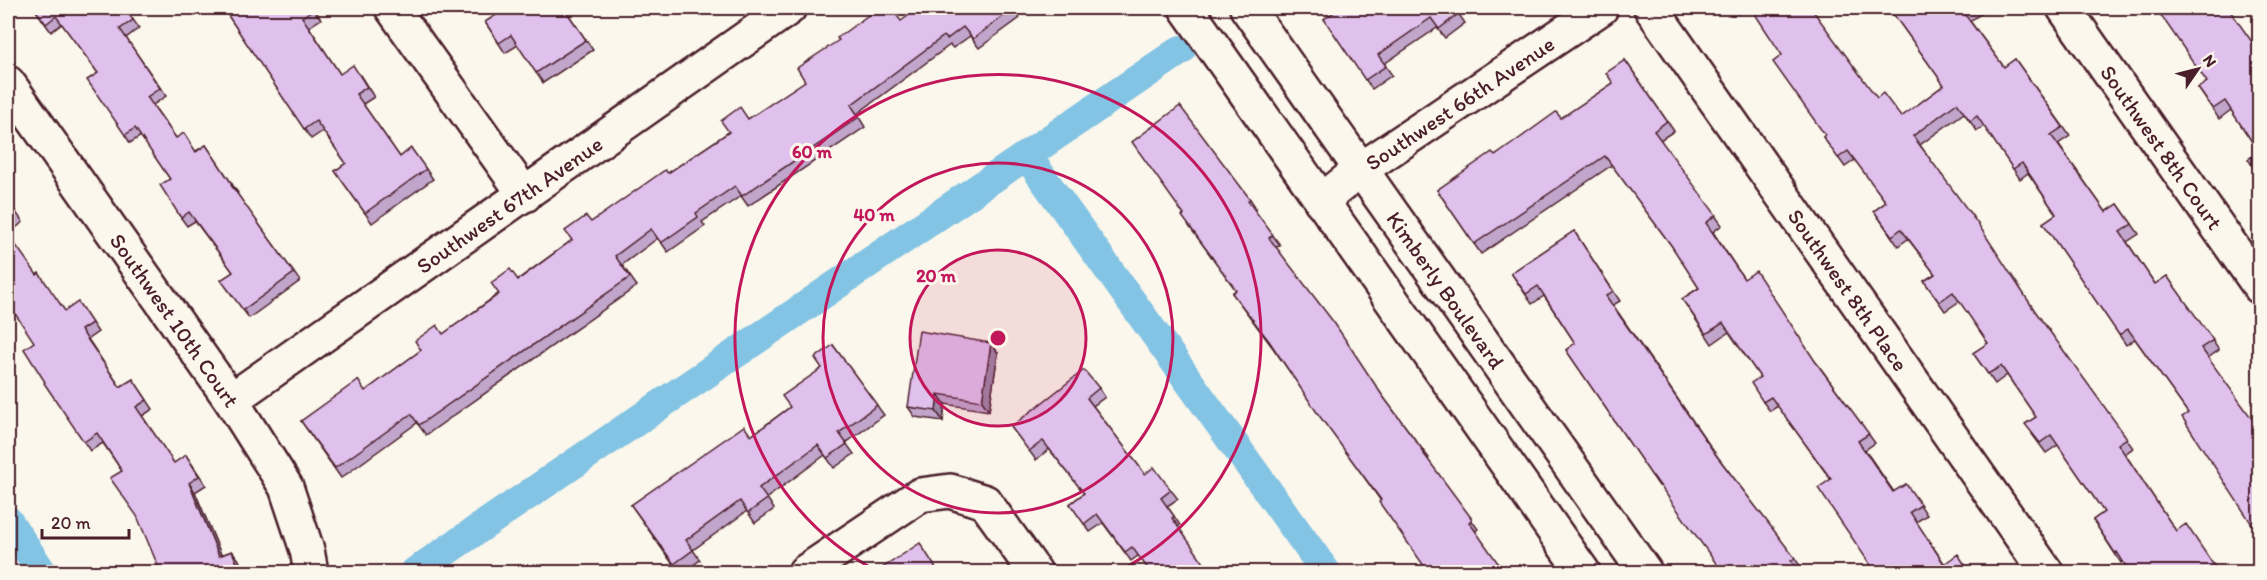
<svg xmlns="http://www.w3.org/2000/svg" width="2267" height="580" viewBox="0 0 2267 580" font-family="Itim,sans-serif">
	<style>
		.lines { fill: none; stroke-linecap: round; stroke-linejoin: round }
		.canal { stroke: #83c3e3; stroke-width: 30 }
		.minor-casing { stroke: #4a1f2b; stroke-width: 38 }
		.minor { stroke: #fbf7ec; stroke-width: 33 }
		.wall { fill: #c1a5cb; stroke: #4a1f2b; stroke-width: 1.5 }
		.shaded-wall { fill: #9d86a5; stroke: #4a1f2b; stroke-width: 1.5 }
		.building { fill: #e0c0ec; stroke: #4a1f2b; stroke-width: 1.5 }
		.ring { fill: none; stroke: #c2185b; stroke-width: 3 }
		.labels { text-anchor: middle; stroke-width: 6; stroke-linejoin: round; paint-order: stroke }
		.street-label { font-size: 22px; fill: #4a1f2b; stroke: #fbf7ec }
		.centre { fill: #c2185b; stroke: #fbf7ec; stroke-width: 3 }
		.ring-label { font-size: 18px; text-anchor: middle; font-weight: bold; fill: #c2185b; stroke: #fbf7ec; stroke-width: 6; stroke-linejoin: round; paint-order: stroke }
	</style>
	<rect width="100%" height="100%" fill="#fbf7ec"/>
	<filter id="ink" filterUnits="userSpaceOnUse"><feTurbulence type="fractalNoise" baseFrequency=".0167" numOctaves="2"/><feDisplacementMap in="SourceGraphic" scale="12" xChannelSelector="R" yChannelSelector="G"/><feConvolveMatrix kernelMatrix="1 2 1 2 8 2 1 2 1" color-interpolation-filters="sRGB"/></filter>
	<g filter="url(#ink)">
		<g class="lines">
			<!-- canal -->
			<g class="canal">
				<polyline points="1027,156 1326,572"/>
				<polyline points="8,521 42,572"/>
				<polyline points="415,572 1181,50"/>
			</g>
			<!-- minor casing -->
			<g class="minor-casing">
				<g id="minor">
					<polyline points="392,8 525,195"/>
					<polyline points="1186,8 1583,572"/>
					<path id="s1" d="M1247 8 1645 572"/>
					<path id="s2" d="M1651 8 2046 572"/>
					<path id="s3" d="M2064 8 2260 287"/>
					<path id="s4" d="M8 83 231 400 286 487 307 550 311 572"/>
					<path id="s5" d="M1321 201 1360 170 1601 8"/>
					<path id="s6" d="M231 400 789 8"/>
					<polyline points="805,572 920,495 950,491 985,502 1035,572"/>
				</g>
			</g>
			<!-- minor -->
			<use href="#minor" class="minor"/>
		</g>
		<!-- wall -->
		<g class="wall">
			<polygon points="34,8 125,8 139,28 126,38 166,96 153,105 176,138 196,151 206,145 238,193 237,194 300,281 249,318 221,280 233,272 195,221 187,226 181,218 170,179 141,136 130,143 125,135 98,73 62,24 51,32"/>
			<polygon points="223,8 313,8 321,19 309,27 340,74 360,75 374,97 363,104 400,157 411,148 433,179 372,223 335,171 346,163 323,131 311,139"/>
			<polygon points="564,8 593,50 543,83 518,45 505,53 485,22"/>
			<polygon points="662,8 675,8 666,14"/>
			<polygon points="1013,8 1020,18 979,48 970,36 953,48 950,45 857,114 865,127 748,206 741,196 702,222 705,226 668,252 658,238 622,265 637,286 426,435 417,423 341,478 301,421 365,391 572,240 591,222 668,173 748,119 901,21"/>
			<polygon points="1340,8 1465,8 1458,13 1465,23 1445,38 1437,28 1384,64 1392,75 1372,89 1324,19"/>
			<polygon points="1733,8 1747,8 1737,14"/>
			<polygon points="1889,8 1978,8 1982,13 1970,21 2004,67 2015,59 2070,136 2058,144 2106,212 2118,204 2139,234 2127,242 2155,284 2167,276 2219,350 2208,358 2259,535 2188,413 2135,339 2126,345 2043,223 2056,214 2028,173 2020,179 1984,126 1977,131 1964,113 1920,145 2039,317 2133,448 2125,454 2176,531 2219,573 2123,561 2121,563 2093,520 2104,512 2058,445 2046,453 2032,434 2036,417 2007,375 1995,384 1973,353 1988,343 1960,301 1945,311 1924,281 1935,274 1908,239 1898,246 1874,211 1886,202 1855,160 1845,167 1823,137 1877,98 1901,117 1944,85"/>
			<polygon points="2228,8 2259,152 2231,110 2219,119 2198,88 2207,82"/>
			<polygon points="1625,60 1674,131 1660,140 1722,225 1713,232 1744,279 1819,366 1875,443 1865,450 1894,492 1906,484 1927,515 1916,522 1944,563 1970,573 1876,573 1831,480 1778,406 1770,411 1763,402 1760,377 1729,332 1712,344 1682,299 1699,288 1674,249 1612,165 1481,254 1437,190 1495,156 1561,118 1613,83"/>
			<polygon points="1250,199 1256,208 1254,210 1280,245 1276,247 1384,398 1422,449 1429,458 1427,459 1478,529 1475,531 1381,501 1273,348 1232,293 1236,290 1189,226"/>
			<polygon points="8,201 23,222 8,234"/>
			<polygon points="1574,231 1620,301 1613,305 1717,456 1802,568 1798,571 1660,485 1659,486 1566,350 1575,343 1544,296 1532,304 1511,273"/>
			<polygon points="37,275 65,311 78,302 98,332 88,339 120,387 133,379 153,409 142,416 174,463 186,455 206,485 195,492 221,555 232,551 239,560 244,573 161,573 122,471 103,443 90,451 45,382 34,342"/>
			<polygon points="991,343 998,353 989,411 945,404 943,421 915,417 908,407"/>
			<polygon points="833,345 884,415 846,443 854,454 834,468 825,455 767,498 774,509 755,523 747,511 693,550 700,560 683,573 679,573 631,505 751,436 790,407 822,368"/>
			<polygon points="1099,388 1105,397 1093,406 1145,474 1171,490 1178,499 1167,506 1180,525 1131,561 1103,523 1090,532 1070,504 1084,493 1049,449 1036,460 1011,427"/>
		</g>
		<!-- shaded-wall -->
		<g class="shaded-wall">
			<polygon points="991,343 998,353 989,411 982,401"/>
			<polygon points="938,394 945,404 943,421 936,411"/>
			<polygon points="189,483 195,492 226,566 219,556"/>
			<polygon points="232,551 239,560 244,573 241,573"/>
		</g>
		<!-- building -->
		<g class="building">
			<polygon points="34,8 125,8 133,20 120,29 160,88 147,97 176,138 184,133 196,152 206,145 232,184 231,185 294,273 243,310 221,280 233,272 189,212 181,218 160,185 170,179 135,128 125,135 87,80 98,73 56,16 46,24"/>
			<polygon points="223,8 313,8 314,9 302,17 340,74 353,65 367,87 356,94 400,157 411,148 426,169 365,213 335,171 346,163 316,121 304,129"/>
			<polygon points="507,8 564,8 586,40 536,73 511,35 499,43 485,22"/>
			<polygon points="878,8 891,8 901,21 919,8 1014,8 973,39 963,27 947,39 944,36 851,105 859,117 742,196 735,186 696,213 698,217 661,243 651,229 615,256 630,277 419,425 411,414 335,468 301,421 358,380 365,391 421,350 415,341 437,325 443,334 499,294 491,283 510,269 518,280 572,240 565,231 586,216 591,222 665,170 668,173 729,132 721,121 740,107 748,119 805,81 797,68 839,40 837,38"/>
			<polygon points="1340,8 1454,8 1458,14 1439,29 1431,18 1378,55 1386,66 1365,80 1324,19"/>
			<polygon points="1751,8 1811,8 1877,98 1883,93 1901,117 1944,85 1889,8 1969,8 1963,12 2004,67 2015,59 2063,127 2051,135 2106,212 2118,204 2132,224 2120,232 2155,284 2167,276 2213,340 2201,348 2255,423 2259,420 2259,535 2182,417 2188,413 2128,329 2119,335 2043,223 2056,214 2022,163 2013,169 1977,116 1970,121 1957,103 1913,136 1978,224 2035,311 2127,438 2118,444 2176,531 2186,524 2219,573 2130,573 2117,552 2115,553 2093,520 2104,512 2051,435 2040,443 2025,424 2036,417 2001,366 1988,374 1973,353 1988,343 1953,292 1939,302 1924,281 1935,274 1901,229 1892,236 1874,211 1886,202 1848,151 1838,158 1823,137 1825,135 1773,62 1782,55"/>
			<polygon points="2156,8 2228,8 2257,49 2259,47 2259,176 2248,159 2259,152 2225,101 2213,109 2198,88 2207,82"/>
			<polygon points="1625,60 1667,121 1654,131 1716,215 1706,223 1744,279 1756,271 1815,361 1869,434 1858,441 1893,492 1906,484 1921,505 1910,512 1944,564 1958,554 1970,573 1876,573 1818,488 1831,479 1771,397 1763,402 1751,383 1760,377 1723,323 1706,334 1682,299 1699,288 1671,245 1605,156 1474,244 1437,190 1492,152 1495,156 1556,112 1561,118 1613,83 1606,73"/>
			<polygon points="1180,106 1250,199 1248,201 1273,235 1269,238 1335,324 1382,395 1422,449 1421,450 1472,519 1469,522 1505,573 1429,573 1379,502 1381,500 1318,414 1269,341 1232,293 1236,290 1182,216 1184,215 1132,142"/>
			<polygon points="8,201 16,213 8,220"/>
			<polygon points="1574,231 1613,291 1606,296 1716,455 1795,558 1791,561 1799,573 1723,573 1653,476 1652,476 1566,350 1575,343 1538,286 1526,294 1511,273"/>
			<polygon points="8,234 37,275 39,273 65,311 78,302 92,323 81,330 120,387 133,379 147,400 136,407 174,463 186,455 199,476 189,483 219,556 232,551 241,573 161,573 137,516 110,478 122,471 97,433 84,442 44,383 45,382 24,349 34,342 8,303"/>
			<polygon points="919,331 991,343 982,401 938,394 936,411 908,407"/>
			<polygon points="833,345 877,405 839,433 847,444 827,458 818,445 759,488 767,499 748,513 740,501 686,540 693,550 674,564 631,505 744,426 751,436 790,407 782,396 822,368 815,358"/>
			<polygon points="1084,370 1099,388 1087,398 1145,474 1154,467 1171,490 1161,498 1174,516 1172,518 1211,573 1151,573 1132,547 1125,552 1097,514 1084,524 1070,504 1084,493 1043,441 1029,451 1011,427"/>
			<polygon points="920,543 939,573 875,573"/>
		</g>
	</g>
	<!-- distance rings -->
	<circle cx="998" cy="338" r="88" fill="#c2185b" fill-opacity=".12"/>
	<g class="ring">
		<circle cx="998" cy="338" r="88"/>
		<circle cx="998" cy="338" r="175"/>
		<path d="M879 572A263 263 0 1 1 1117 572"/>
	</g>
	<g class="labels">
		<!-- street labels -->
		<g class="street-label">
			<text dy="8" stroke="none"><textPath href="#s5" startOffset="170">Southwest 66th Avenue</textPath></text>
			<text dy="8" stroke="none"><textPath href="#s3" startOffset="170">Southwest 8th Court</textPath></text>
			<text dy="8" stroke="none"><textPath href="#s6" startOffset="340">Southwest 67th Avenue</textPath></text>
			<text dy="8" stroke="none"><textPath href="#s1" startOffset="345">Kimberly Boulevard</textPath></text>
			<text dy="8" stroke="none"><textPath href="#s2" startOffset="344">Southwest 8th Place</textPath></text>
			<text dy="8" stroke="none"><textPath href="#s4" startOffset="290">Southwest 10th Court</textPath></text>
		</g>
	</g>
	<circle cx="998" cy="338" r="9" class="centre"/>
	<g class="ring-label">
		<text x="812" y="158">60 m</text>
		<text x="874" y="221">40 m</text>
		<text x="936" y="282">20 m</text>
	</g>
	<!-- margin -->
	<rect width="2267" height="580" fill="none" stroke="#fbf7ec" stroke-width="30"/>
	<rect x="15" y="15" width="2237" height="550" fill="none" stroke="#4a1f2b" stroke-width="2" filter="url(#ink)"/>
	<!-- north arrow -->
	<g transform="translate(2198 69) rotate(55)" stroke="#fbf7ec" stroke-width="4.5" paint-order="stroke">
	<path d="M0-4.5L10 22L0 15L-10 22Z" fill="#4a1f2b"/>
	<text y="-9" font-size="16" font-weight="bold" text-anchor="middle" fill="#4a1f2b">N</text>
	</g>
	<!-- scale -->
	<path d="M42 529v9h87v-9" fill="none" stroke="#4a1f2b" stroke-width="3"/>
	<text x="51" y="529" font-size="18" fill="#4a1f2b" stroke="#fbf7ec" stroke-width="4.5" paint-order="stroke">20 m</text>
</svg>
